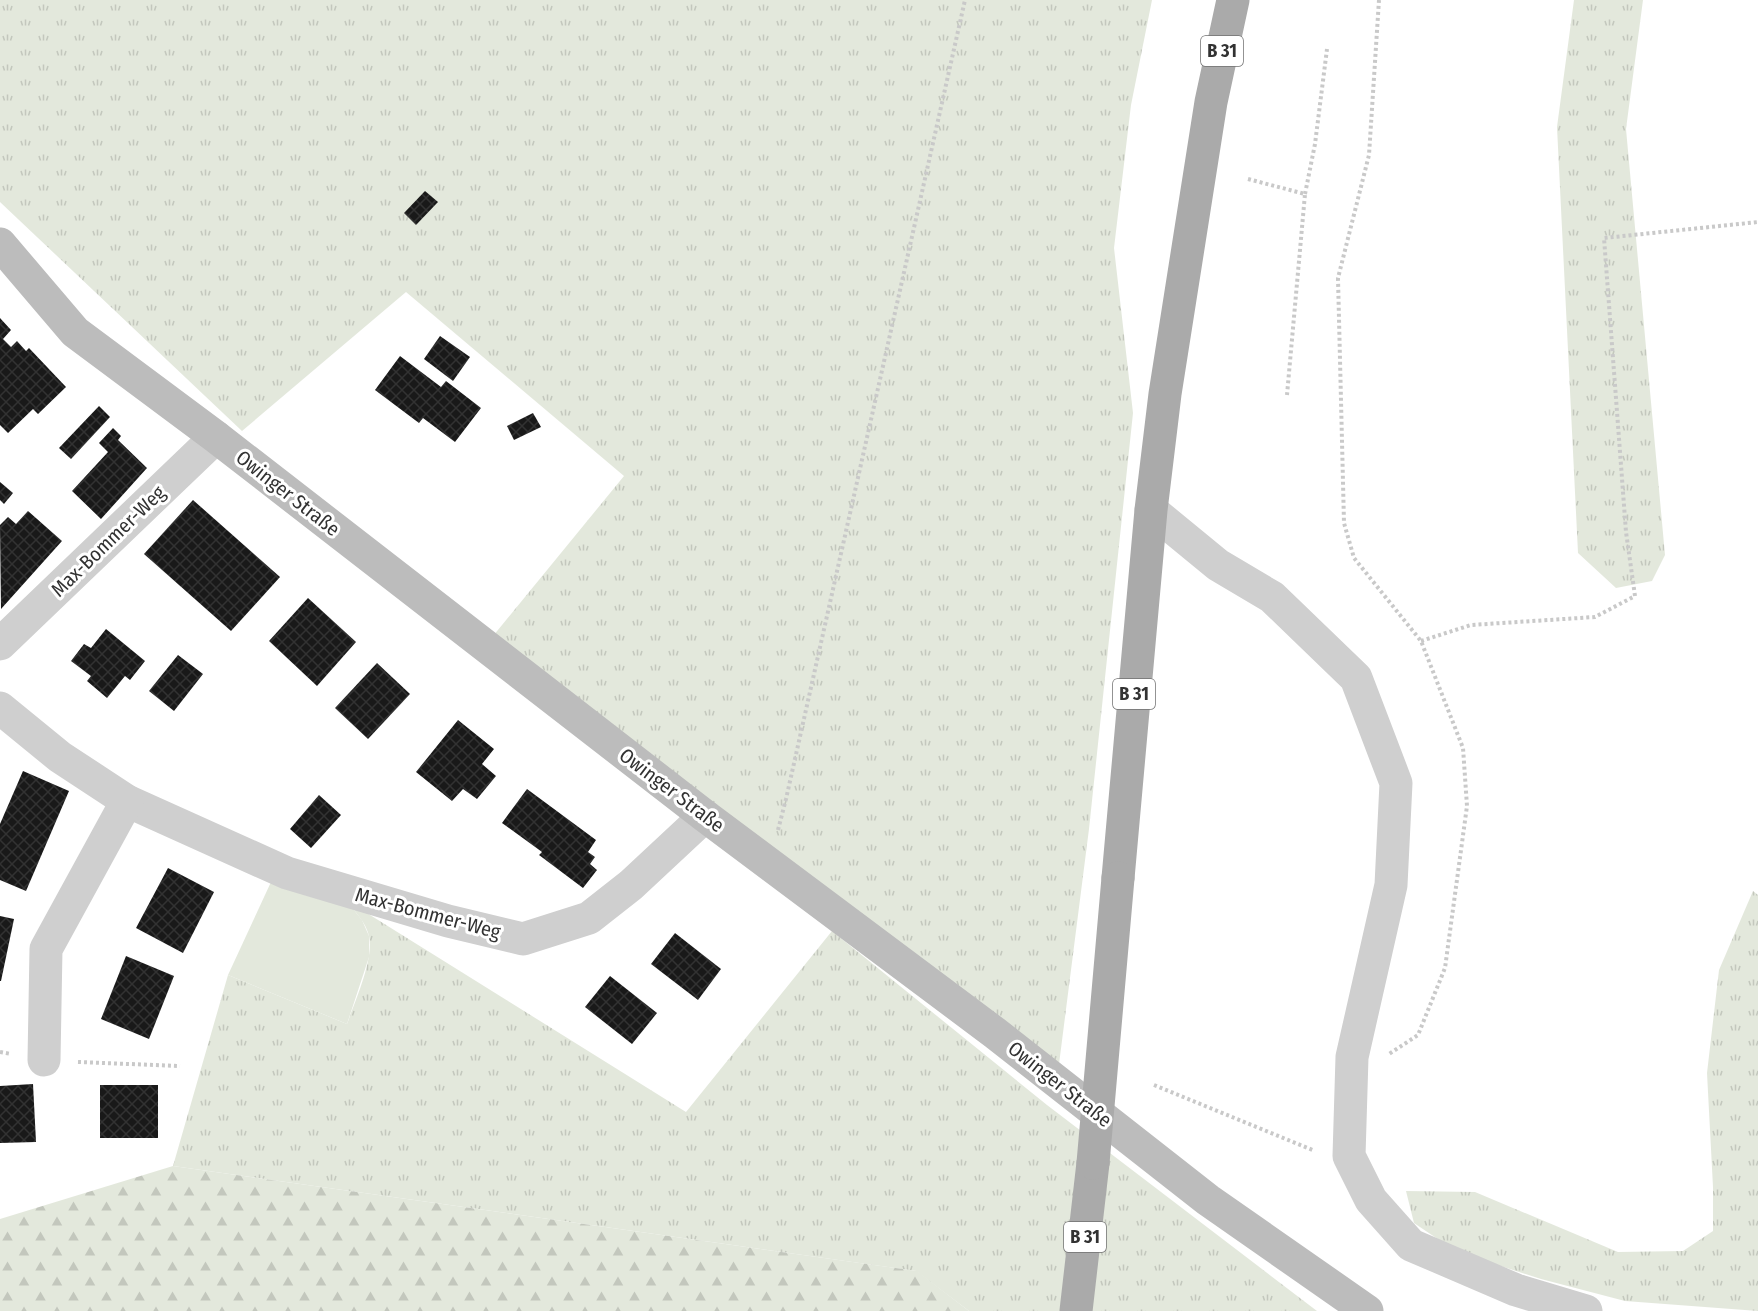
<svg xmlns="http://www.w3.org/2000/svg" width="1758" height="1311" viewBox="0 0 1758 1311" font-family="'Fira Sans Condensed',sans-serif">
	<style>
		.grass { fill: url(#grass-tufts) }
		.forest { fill: url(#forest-firs) }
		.green { fill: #e3e8dc }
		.building { fill: url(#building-cross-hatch) }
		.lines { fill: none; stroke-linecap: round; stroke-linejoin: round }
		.path { stroke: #c9c9c9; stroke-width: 4; stroke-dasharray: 3 3; stroke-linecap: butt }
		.street { stroke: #cfcfcf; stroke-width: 33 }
		.secondary { stroke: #bcbcbc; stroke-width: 33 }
		.primary { stroke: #aaa; stroke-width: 33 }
		.primary-bridge { stroke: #aaa; stroke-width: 33 }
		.labels { text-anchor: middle; stroke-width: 6; stroke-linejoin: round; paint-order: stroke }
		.shield { fill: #fff; stroke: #707070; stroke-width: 1.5 }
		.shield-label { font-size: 18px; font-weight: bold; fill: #323232 }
		.street-label { font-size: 20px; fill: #323232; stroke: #fff }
	</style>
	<defs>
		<pattern id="grass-tufts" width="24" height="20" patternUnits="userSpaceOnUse" patternTransform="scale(1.5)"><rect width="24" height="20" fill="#e3e8dc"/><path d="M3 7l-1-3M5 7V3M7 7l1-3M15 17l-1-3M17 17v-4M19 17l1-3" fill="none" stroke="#c3c7bd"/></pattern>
		<pattern id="forest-firs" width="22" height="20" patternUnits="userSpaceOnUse" patternTransform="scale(1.5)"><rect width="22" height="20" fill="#e3e8dc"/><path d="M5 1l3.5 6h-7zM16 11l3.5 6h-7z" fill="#c3c7bd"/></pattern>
		<pattern id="building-cross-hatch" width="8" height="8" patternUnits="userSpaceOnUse" patternTransform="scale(1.5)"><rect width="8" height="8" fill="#191919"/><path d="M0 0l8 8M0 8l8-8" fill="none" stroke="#323232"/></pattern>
	</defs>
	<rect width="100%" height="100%" fill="#fff"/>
	<!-- grass -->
	<g class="grass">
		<polygon points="0,0 1152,0 1131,105 1114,248 1133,413 1089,829 1058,1072 493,636 624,476 406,292 242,431 0,202"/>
		<polygon points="1574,0 1643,0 1626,129 1665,555 1652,581 1616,588 1578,553 1557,127"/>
		<polygon points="1753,891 1758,895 1758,1311 1625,1301 1541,1279 1457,1252 1414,1223 1406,1191 1475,1192 1618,1252 1683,1251 1713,1231 1713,1187 1707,1073 1719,970"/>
		<path d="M346 900 686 1112 832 931 1047 1105 1317 1311H969L916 1271 173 1166 228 975 347 1024C355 1001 374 960 369 936 366 922 354 911 346 900Z"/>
	</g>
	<!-- forest -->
	<polygon class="forest" points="173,1166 917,1271 969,1311 0,1311 0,1219"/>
	<!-- green -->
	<polygon class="green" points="271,882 346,900 362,920 369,936 369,957 347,1024 228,975"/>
	<!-- building -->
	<g class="building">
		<polygon points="425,191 438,202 416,225 404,213"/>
		<polygon points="0,318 11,330 3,339 11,347 17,341 26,351 29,348 66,387 38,414 33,409 8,433 0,425"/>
		<polygon points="440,336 470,357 453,381 424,359"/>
		<polygon points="400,356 441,387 446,381 481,408 455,442 423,418 419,423 375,390"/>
		<polygon points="99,406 110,417 71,459 59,448"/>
		<polygon points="533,413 541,427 514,440 507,426"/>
		<polygon points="113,428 121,436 118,440 147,468 101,519 72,491 108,452 99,443"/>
		<polygon points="0,482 13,493 4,504 0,500"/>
		<polygon points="193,500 280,577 231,631 144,554"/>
		<polygon points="28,511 62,541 1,609 0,525 8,517 16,524"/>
		<polygon points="308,598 356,642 317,686 269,641"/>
		<polygon points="106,629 145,661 130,680 125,676 107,698 87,681 91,676 71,661 84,644 91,648"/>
		<polygon points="178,655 203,674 174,711 149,691"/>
		<polygon points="377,663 410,694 368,739 335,708"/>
		<polygon points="458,720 494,749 482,764 496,776 477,799 463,789 452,801 416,772"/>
		<polygon points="23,771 69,791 26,891 0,880 0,824"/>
		<polygon points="527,789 596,840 588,852 595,857 590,864 597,870 583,888 539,855 542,852 502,823"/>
		<polygon points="319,795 341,815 311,848 290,829"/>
		<polygon points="168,868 214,892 183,953 136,928"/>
		<polygon points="0,916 14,919 1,981 0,981"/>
		<polygon points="675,933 721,969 698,1000 651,964"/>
		<polygon points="126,956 174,976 149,1039 101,1019"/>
		<polygon points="610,976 657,1013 632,1044 585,1007"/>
		<polygon points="33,1084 36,1142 0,1143 0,1086"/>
		<rect x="100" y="1085" width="58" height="53"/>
	</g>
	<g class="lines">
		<!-- path -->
		<g class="path">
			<polyline points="1379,0 1369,155 1338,278 1344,523 1354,558 1421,641 1463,748 1467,806 1445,968 1418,1035 1389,1054"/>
			<polyline points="1248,179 1305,194 1287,395"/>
			<polyline points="1305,194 1315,144 1327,49"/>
			<polyline points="1421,641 1471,625 1595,617 1635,596 1626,532 1604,238 1758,222"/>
			<polyline points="778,830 786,799 965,0"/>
			<polyline points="0,1052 11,1054"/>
			<polyline points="78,1062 180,1066"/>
			<polyline points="1154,1085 1315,1151"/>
		</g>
		<!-- street -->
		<g class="street">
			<polyline points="1151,510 1218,565 1272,597 1356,678 1396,783 1391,885 1352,1057 1349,1156 1371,1200 1411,1245 1516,1290 1586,1311"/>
			<polyline points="0,644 216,437"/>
			<polyline points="0,708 60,757 127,801 287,873 448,921 523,939 589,918 631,885 705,816"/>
			<polyline points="44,1060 46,949 127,801"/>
		</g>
		<!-- secondary -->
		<polyline class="secondary" points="0,244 75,332 216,437 705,816 995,1033 1208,1200 1367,1311"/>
		<!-- primary -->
		<g class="primary">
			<polyline points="1118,878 1151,510 1165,394 1211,102 1233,0"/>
			<polyline points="1076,1311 1093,1163"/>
		</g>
		<!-- primary-bridge -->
		<polyline class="primary-bridge" points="1093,1163 1118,878"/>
	</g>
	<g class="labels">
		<!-- shield labels -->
		<g class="shield">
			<rect x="1201" y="36" width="42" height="30" rx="4.5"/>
			<rect x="1113" y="679" width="42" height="30" rx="4.5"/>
			<rect x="1064" y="1222" width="42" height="30" rx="4.5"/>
		</g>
		<g class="shield-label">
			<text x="1222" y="57">B 31</text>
			<text x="1134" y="700">B 31</text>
			<text x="1085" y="1243">B 31</text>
		</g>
		<!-- street labels -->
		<g class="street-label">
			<text transform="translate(288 493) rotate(38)" y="7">Owinger Straße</text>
			<text transform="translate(108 541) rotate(-44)" y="7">Max-Bommer-Weg</text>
			<text transform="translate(672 790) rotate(37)" y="7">Owinger Straße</text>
			<text transform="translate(428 913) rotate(15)" y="7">Max-Bommer-Weg</text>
			<text transform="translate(1060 1084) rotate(38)" y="7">Owinger Straße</text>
		</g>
	</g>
</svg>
